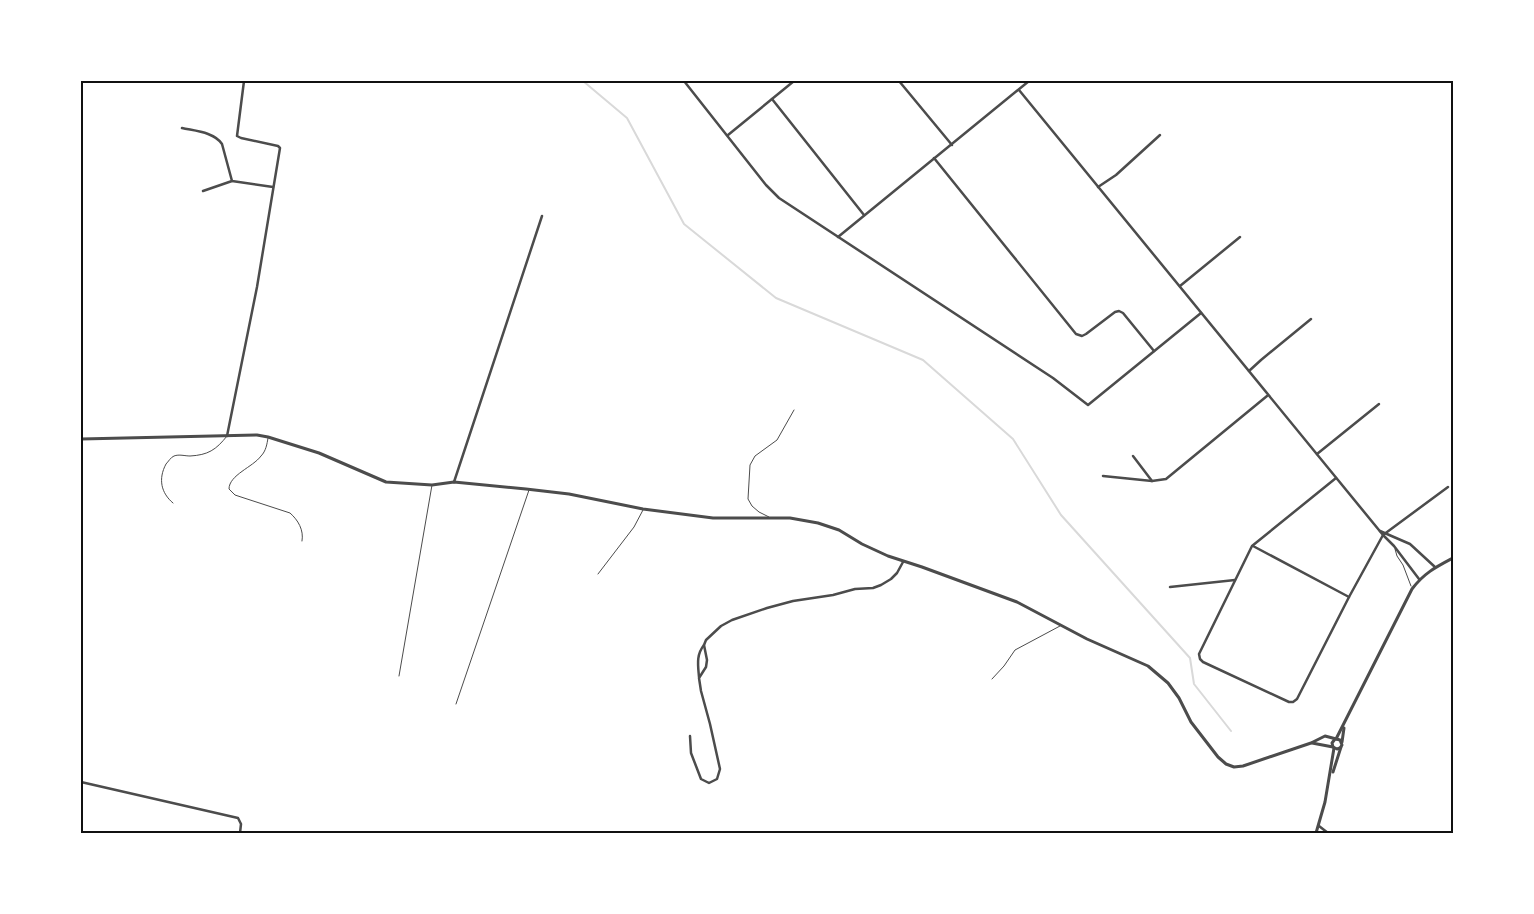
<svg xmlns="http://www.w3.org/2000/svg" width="1534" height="914" viewBox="0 0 1534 914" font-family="Karla,sans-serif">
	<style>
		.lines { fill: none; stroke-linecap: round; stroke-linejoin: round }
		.stream { stroke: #d9d9d9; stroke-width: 2 }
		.service { stroke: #4c4c4c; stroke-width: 1 }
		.minor { stroke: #4c4c4c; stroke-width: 2.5 }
		.tertiary { stroke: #4c4c4c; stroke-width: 3 }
		.neatline { fill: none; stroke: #111; stroke-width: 2 }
	</style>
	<rect width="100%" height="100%" fill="#fff"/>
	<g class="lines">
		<!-- stream -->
		<polyline class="stream" points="583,81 627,118 684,224 776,298 923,360 1013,439 1061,515 1190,658 1194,684 1231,731"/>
		<!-- service -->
		<g class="service">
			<path d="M268 438C267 444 266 451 261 456 253 467 229 475 229 489L235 495 241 497 290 513C298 520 304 530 302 541"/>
			<path d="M173 503C161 493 158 479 166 464 168 462 171 457 174 456 179 454 185 456 190 456 208 455 216 450 227 436"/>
			<polyline points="769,517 759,512 752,506 748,499 750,465 755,456 777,440 794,410"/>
			<polyline points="1395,549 1397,556 1403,565 1411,586"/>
			<polyline points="598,574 634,527 643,510"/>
			<polyline points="399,676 432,485"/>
			<polyline points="992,679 1004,666 1015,650 1060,626"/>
			<polyline points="456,704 529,490"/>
		</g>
		<!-- minor -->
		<g class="minor">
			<polyline points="684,81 766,185 779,198 1053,378 1088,405 1201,313"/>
			<polyline points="899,81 952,145"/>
			<polyline points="1019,90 1383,535 1394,546 1419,579"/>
			<polyline points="772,99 864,215"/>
			<path d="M182 128C195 131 214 132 222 144L232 181 273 187"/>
			<polyline points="728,135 794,81"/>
			<polyline points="934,158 1076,334 1082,336 1086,334 1115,312 1119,311 1123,313 1154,351"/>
			<polyline points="1098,187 1116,175 1160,135"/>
			<polyline points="203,191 232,181"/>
			<polyline points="838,237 1029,81"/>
			<polyline points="1180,286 1240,237"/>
			<polyline points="1249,371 1261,360 1311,319"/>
			<polyline points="227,436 257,287 280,148 278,146 241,138 237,136 244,81"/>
			<polyline points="1317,454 1379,404"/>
			<polyline points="1133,456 1152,481"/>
			<polyline points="1103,476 1152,481 1166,479 1267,396"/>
			<polyline points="1336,478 1252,546 1199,654 1200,659 1203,662 1289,702 1293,702 1297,699 1349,597 1383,535 1448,487"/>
			<polyline points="454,482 542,216"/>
			<polyline points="1380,531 1410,544 1435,567"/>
			<polyline points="1253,546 1349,597"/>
			<polyline points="1170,587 1235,580"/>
			<path d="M699 677C698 665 696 655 704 645"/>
			<polyline points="690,736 691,753 701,779 709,783 717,779 720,769 710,724 701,691 699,678 706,667 707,660 704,645 706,640 721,626 732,620 767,608 793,601 833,595 855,589 873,588 881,585 891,579 897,573 903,562"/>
			<polyline points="81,782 238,818 241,824 240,833"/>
			<polyline points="1319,826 1328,833"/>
		</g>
		<!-- tertiary -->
		<g class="tertiary">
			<polyline points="81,439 257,435 268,437 319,453 386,482 432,485 454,482 526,489 569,494 643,509 713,518 790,518 818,523 839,530 862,544 888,556 922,567 1017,602 1087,639 1148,666 1168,683 1179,698 1191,722 1218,757 1226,764 1234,767 1243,766 1311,743 1325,736 1340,740 1342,745 1340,748 1337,749 1333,747 1332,743 1335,739"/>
			<path d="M1336 739 1412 589C1424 573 1436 567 1453 558"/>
			<polyline points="1342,742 1344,728"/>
			<polyline points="1312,743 1333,747"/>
			<polyline points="1333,772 1341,747"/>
			<polyline points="1316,833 1325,802 1334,748"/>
		</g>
	</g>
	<!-- border -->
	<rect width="1534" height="914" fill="none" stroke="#ffffff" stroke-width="165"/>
	<rect x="82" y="82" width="1370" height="750" class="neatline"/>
</svg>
